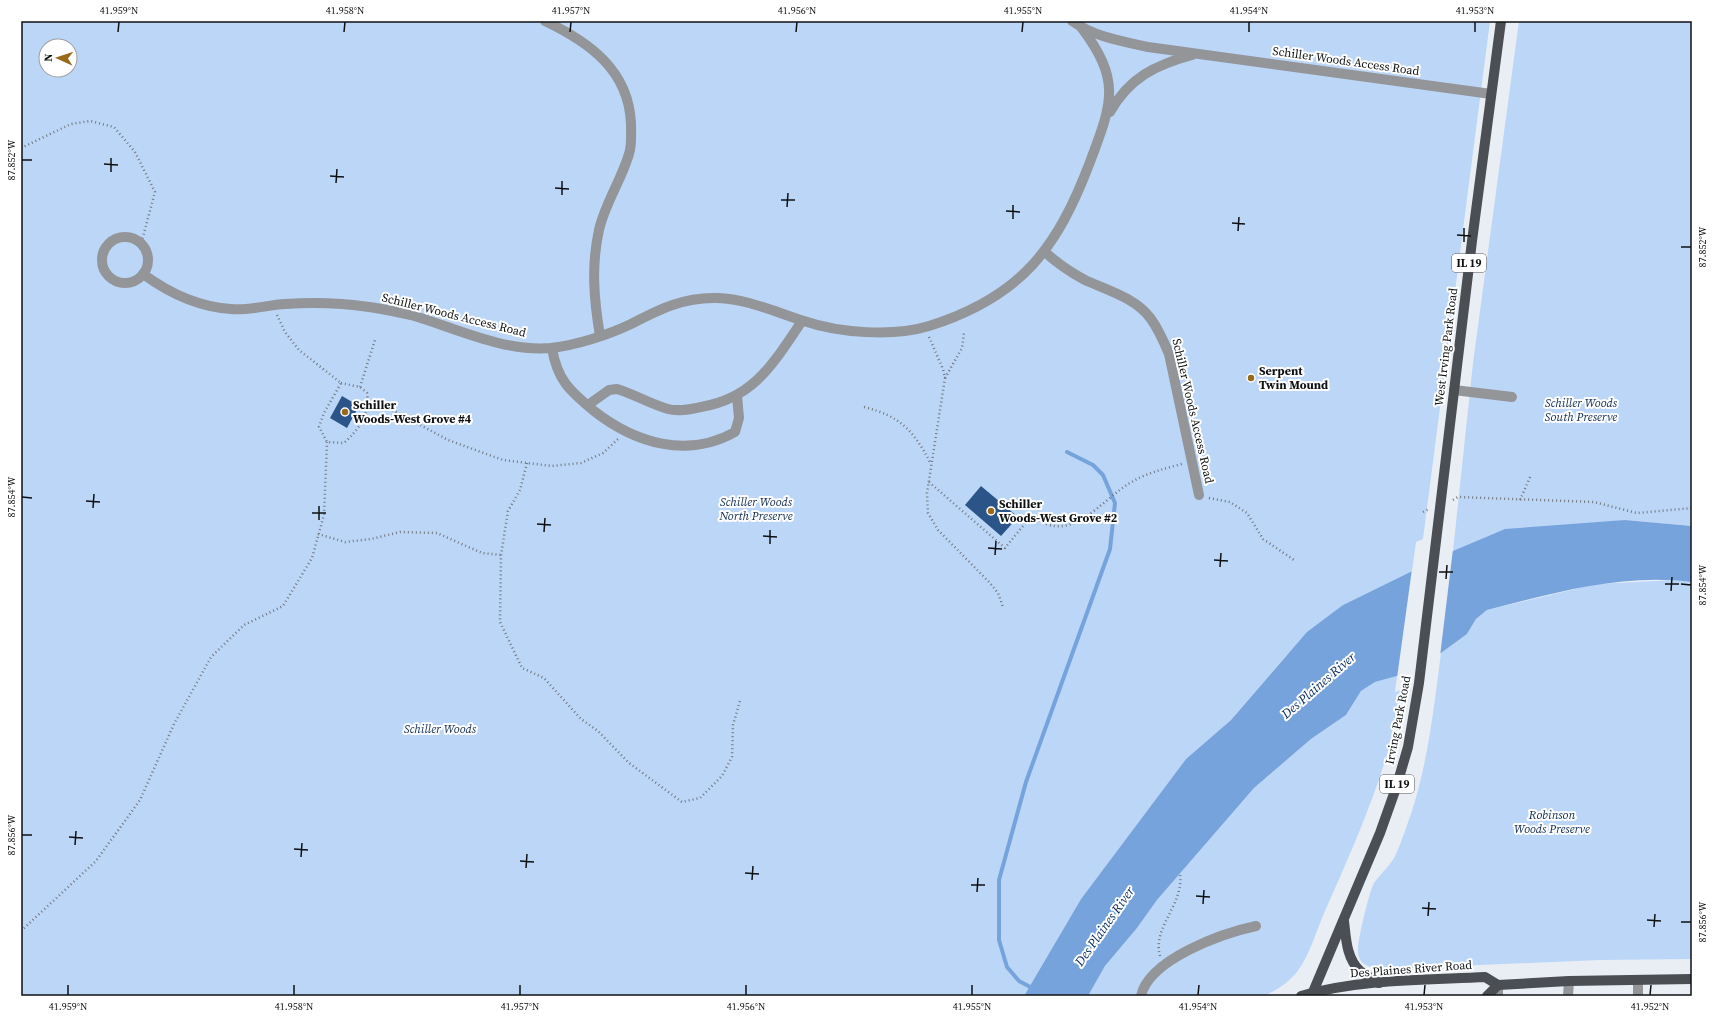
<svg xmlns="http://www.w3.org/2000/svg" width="1713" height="1017" viewBox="0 0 1713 1017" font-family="'Source Serif 4',serif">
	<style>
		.green { fill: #bcd6f8; fill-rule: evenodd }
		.water { fill: #77a3dc }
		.pier { fill: #e9eef5 }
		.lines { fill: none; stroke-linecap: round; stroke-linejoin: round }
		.stream { stroke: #77a3dc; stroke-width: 4 }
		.building { fill: #2b5488 }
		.path { stroke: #74787c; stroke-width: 2.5; stroke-dasharray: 1 3; stroke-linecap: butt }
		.minor { stroke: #939598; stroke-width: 10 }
		.major { stroke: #4b4e53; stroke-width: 10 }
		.ticks { fill: none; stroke: #0e1012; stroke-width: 1.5 }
		.poi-dot { fill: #986a1a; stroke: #fff; stroke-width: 1.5 }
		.labels { text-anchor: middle; stroke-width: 4; stroke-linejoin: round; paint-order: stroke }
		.shield { fill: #fff; stroke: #565859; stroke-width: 1 }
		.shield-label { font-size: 11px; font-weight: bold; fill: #0e1012 }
		.street-label { font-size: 12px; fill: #0e1012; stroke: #fff }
		.poi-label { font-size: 12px; font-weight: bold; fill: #0e1012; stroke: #fff; text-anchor: start }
		.park-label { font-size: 12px; font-style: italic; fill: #0b294e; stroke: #fff }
		.water-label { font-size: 13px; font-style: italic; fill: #002a5c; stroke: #fff }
		.neatline { fill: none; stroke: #0e1012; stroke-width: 1.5 }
		.ticks-label { font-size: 10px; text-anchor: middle; fill: #0e1012 }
	</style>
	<rect width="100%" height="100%" fill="#e9eef5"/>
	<!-- green -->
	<g class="green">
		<path d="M21 21H1490L1423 539 1416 542 1412 571 1343 605 1285 657 1231 720 1186 759 1081 899 1024 996H21ZM46 46H70V70H46Z"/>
		<polygon points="1519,21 1692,21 1692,526 1625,520 1453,551 1473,363"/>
		<path d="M1675 580 1692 582V959L1600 960 1386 969C1372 968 1358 967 1358 950 1357 942 1370 889 1374 883 1381 873 1392 864 1396 854 1402 841 1406 827 1411 814 1428 762 1434 707 1441 653L1467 634 1476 619 1487 610 1596 584Z"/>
		<path d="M1397 676 1395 692 1403 689C1389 767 1357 839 1325 911 1316 931 1310 955 1297 972 1288 983 1276 991 1263 996H1088L1105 966 1137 928 1157 900 1254 788 1311 739 1346 715 1361 691 1375 682Z"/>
	</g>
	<!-- water -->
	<path class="water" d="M1625 520 1692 526V582C1622 573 1554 593 1487 610L1476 619 1467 634 1441 653 1397 676 1375 682 1361 691 1346 715 1311 739 1254 788 1157 900 1137 928 1105 966 1088 996H1024L1081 899 1186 759 1231 720 1307 632 1343 605 1453 551 1505 529Z"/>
	<!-- pier -->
	<polygon class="pier" points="1453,549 1440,656 1397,678 1412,569"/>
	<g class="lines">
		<!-- stream -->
		<polyline class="stream" points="1034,989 1019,981 1007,967 999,940 999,880 1026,782 1110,549 1115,503 1103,475 1093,465 1067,452"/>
	</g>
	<!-- building -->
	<g class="building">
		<polygon points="342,396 359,406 347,428 330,418"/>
		<polygon points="981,486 1018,517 1001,536 965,505"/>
	</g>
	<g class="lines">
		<!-- path -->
		<g class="path">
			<polyline points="21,148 71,124 90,121 114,127 135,152 155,192 141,244"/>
			<polyline points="277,315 285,332 299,350 341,383"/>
			<polyline points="929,337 943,369 945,378 927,493 928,513 938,530 990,583 998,593 1003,607"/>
			<polyline points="945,378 962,348 964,332"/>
			<path d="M341 383 360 387 367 393C370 415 359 429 344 443L327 442 319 427 324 413Z"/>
			<polyline points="360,387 375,340"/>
			<polyline points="369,405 387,407 448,440 503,460 527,463 552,466 581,463 603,453 618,439"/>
			<path d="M864 407C900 416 913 430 930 462"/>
			<polyline points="527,463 520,490 508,511 501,555 500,622 522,668 544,678 581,719 598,731 629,763 682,802 700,798 722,776 732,757 733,725 740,701"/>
			<path d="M929 482 1005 548 1032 515C1069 548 1101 500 1130 483 1146 473 1163 469 1182 464"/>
			<polyline points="1209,498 1230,502 1247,513 1263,539 1294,560"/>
			<polyline points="1453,500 1458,497 1594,502 1637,513 1692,508"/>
			<polyline points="1520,500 1531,475"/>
			<polyline points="1423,512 1429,509"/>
			<polyline points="318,534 345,542 371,539 400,532 437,533 482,553 501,555"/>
			<polyline points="21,931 96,861 140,800 174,724 211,657 244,625 283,606 312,558 324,515 327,442"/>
			<path d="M1160 956C1152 927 1184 905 1180 874"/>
		</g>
		<!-- minor -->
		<g class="minor">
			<path d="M545 21C589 42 629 70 631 124 631 134 632 145 629 154 621 181 605 203 599 230 591 266 594 300 600 336"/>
			<path d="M1072 21C1095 37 1121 41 1148 47L1491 94"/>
			<path d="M1110 112C1129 78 1155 65 1192 55"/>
			<circle cx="125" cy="260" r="23"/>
			<path d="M1045 252C1057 263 1070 272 1085 280 1107 290 1136 298 1151 319 1159 330 1164 342 1169 354L1199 495"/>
			<path d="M143 274C169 293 199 307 231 309 249 311 267 305 285 304 313 302 342 303 369 307 383 309 397 312 411 315 456 328 503 352 551 348 577 345 608 335 631 324 660 309 684 297 717 298 748 299 775 312 804 321 839 333 893 337 929 326 1021 297 1057 249 1090 162 1112 103 1122 81 1081 27"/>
			<path d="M552 348C557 380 570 391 594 411 635 443 687 459 735 432L739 418 737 396"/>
			<polyline points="1454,390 1512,397"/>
			<path d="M588 405 609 390 617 389C634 394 650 404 668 409 679 412 691 409 701 407 755 398 774 362 802 321"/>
			<path d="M1141 996C1149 959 1223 933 1256 926"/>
			<polyline points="1498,996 1498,985"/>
			<polyline points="1568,996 1569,981"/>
			<polyline points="1638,996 1638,980"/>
		</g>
		<!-- major -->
		<g class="major">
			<path d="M1344 921C1346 937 1346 958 1360 971 1365 975 1373 979 1379 983"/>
			<path d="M1301 996C1357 979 1426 980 1485 977L1498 985 1569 981 1692 979"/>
			<polyline points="1310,996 1313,992 1380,833 1396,788 1408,747 1419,683 1472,241 1501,21"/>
			<polyline points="1487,996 1498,985"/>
		</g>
	</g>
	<!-- ticks -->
	<path class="ticks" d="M118 32 119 22M344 32 345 22M570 32 571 22M796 32 797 22M1022 32 1023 22M1249 32V22M1475 32V22M22 160H32M104 164 118 165M111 172V158M330 176 344 177M336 183 337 169M555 188 569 189M562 195V181M781 200H795M787 207 788 193M1006 211 1020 212M1013 219V205M1232 223 1245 224M1238 231 1239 217M1457 235 1471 236M1464 242V228M1681 247H1691M22 497 32 498M86 501 100 502M93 508 94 494M312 513H326M319 520V506M537 524 551 525M544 532 545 518M763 536 777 537M770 544V530M988 548 1002 549M995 555 996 541M1214 560 1228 561M1220 567 1221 553M1439 572H1453M1446 579 1447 565M1665 584H1679M1681 584 1691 585M1671 591 1672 577M22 835H32M69 837 83 838M75 845 76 831M294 849 308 850M301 857 302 843M520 861 534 862M526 868 527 854M745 873 759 874M752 880 753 866M971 885H985M977 892 978 878M1196 896 1210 897M1203 904 1204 890M1422 908 1436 909M1428 916 1429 902M1647 920 1661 921M1681 922H1691M1654 927 1655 914M68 995V985M294 995V985M520 995V985M746 995V985M972 995V985M1198 995 1199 985M1424 995 1425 985M1650 995 1651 985"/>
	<!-- markers -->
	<g class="poi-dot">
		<circle cx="1251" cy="378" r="4"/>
		<circle cx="345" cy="412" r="4"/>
		<circle cx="991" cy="511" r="4"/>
	</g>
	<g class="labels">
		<!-- shield labels -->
		<g class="shield">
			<rect x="1452" y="254" width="34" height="18" rx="3"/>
			<rect x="1380" y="775" width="34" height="18" rx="3"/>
		</g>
		<g class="shield-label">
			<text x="1469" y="267">IL 19</text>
			<text x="1397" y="788">IL 19</text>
		</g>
		<!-- street labels -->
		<g class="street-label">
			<text transform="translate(1346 61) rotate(8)" y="4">Schiller Woods Access Road</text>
			<text transform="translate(454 315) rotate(14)" y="4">Schiller Woods Access Road</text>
			<text transform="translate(1446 347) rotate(-83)" y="4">West Irving Park Road</text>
			<text transform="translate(1193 411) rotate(77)" y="4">Schiller Woods Access Road</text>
			<text transform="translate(1398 720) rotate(-79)" y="4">Irving Park Road</text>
			<text transform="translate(1411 969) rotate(-4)" y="4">Des Plaines River Road</text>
		</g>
		<!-- poi labels -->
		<g class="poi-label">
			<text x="1259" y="375">Serpent<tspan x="1259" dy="14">Twin Mound</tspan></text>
			<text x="353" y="409">Schiller<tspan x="353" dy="14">Woods-West Grove #4</tspan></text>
			<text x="999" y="508">Schiller<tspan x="999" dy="14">Woods-West Grove #2</tspan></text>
		</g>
		<!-- park labels -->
		<g class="park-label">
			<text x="1581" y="407">Schiller Woods<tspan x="1581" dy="14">South Preserve</tspan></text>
			<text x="756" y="506">Schiller Woods<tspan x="756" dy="14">North Preserve</tspan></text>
			<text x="440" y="733">Schiller Woods</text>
			<text x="1552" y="819">Robinson<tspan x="1552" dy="14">Woods Preserve</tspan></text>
		</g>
		<!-- water labels -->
		<g class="water-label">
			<text transform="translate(1318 685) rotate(-41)" y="5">Des Plaines River</text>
			<text transform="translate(1104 926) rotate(-55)" y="5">Des Plaines River</text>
		</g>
	</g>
	<!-- border -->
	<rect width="1713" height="1017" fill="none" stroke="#ffffff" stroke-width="44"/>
	<!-- north arrow -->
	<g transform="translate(58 58) rotate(273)"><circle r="19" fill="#ffffff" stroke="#9f9fa0"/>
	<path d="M0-3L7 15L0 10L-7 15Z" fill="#986a1a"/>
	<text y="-6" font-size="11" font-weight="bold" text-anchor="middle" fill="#0e1012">N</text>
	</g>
	<rect x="22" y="22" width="1669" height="973" class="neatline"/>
	<g class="ticks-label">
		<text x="119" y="14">41.959°N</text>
		<text x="345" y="14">41.958°N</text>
		<text x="571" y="14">41.957°N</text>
		<text x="797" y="14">41.956°N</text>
		<text x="1023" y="14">41.955°N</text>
		<text x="1249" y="14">41.954°N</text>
		<text x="1475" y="14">41.953°N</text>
		<text transform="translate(11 160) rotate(-90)" y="4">87.852°W</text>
		<text transform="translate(1702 247) rotate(-90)" y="4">87.852°W</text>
		<text transform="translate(11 497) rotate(-90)" y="4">87.854°W</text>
		<text transform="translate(1702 585) rotate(-90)" y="4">87.854°W</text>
		<text transform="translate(11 835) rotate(-90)" y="4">87.856°W</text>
		<text transform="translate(1702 922) rotate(-90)" y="4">87.856°W</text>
		<text x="68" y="1010">41.959°N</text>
		<text x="294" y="1010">41.958°N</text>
		<text x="520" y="1010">41.957°N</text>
		<text x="746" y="1010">41.956°N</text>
		<text x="972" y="1010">41.955°N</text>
		<text x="1198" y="1010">41.954°N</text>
		<text x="1424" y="1010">41.953°N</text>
		<text x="1650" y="1010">41.952°N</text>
	</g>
</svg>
